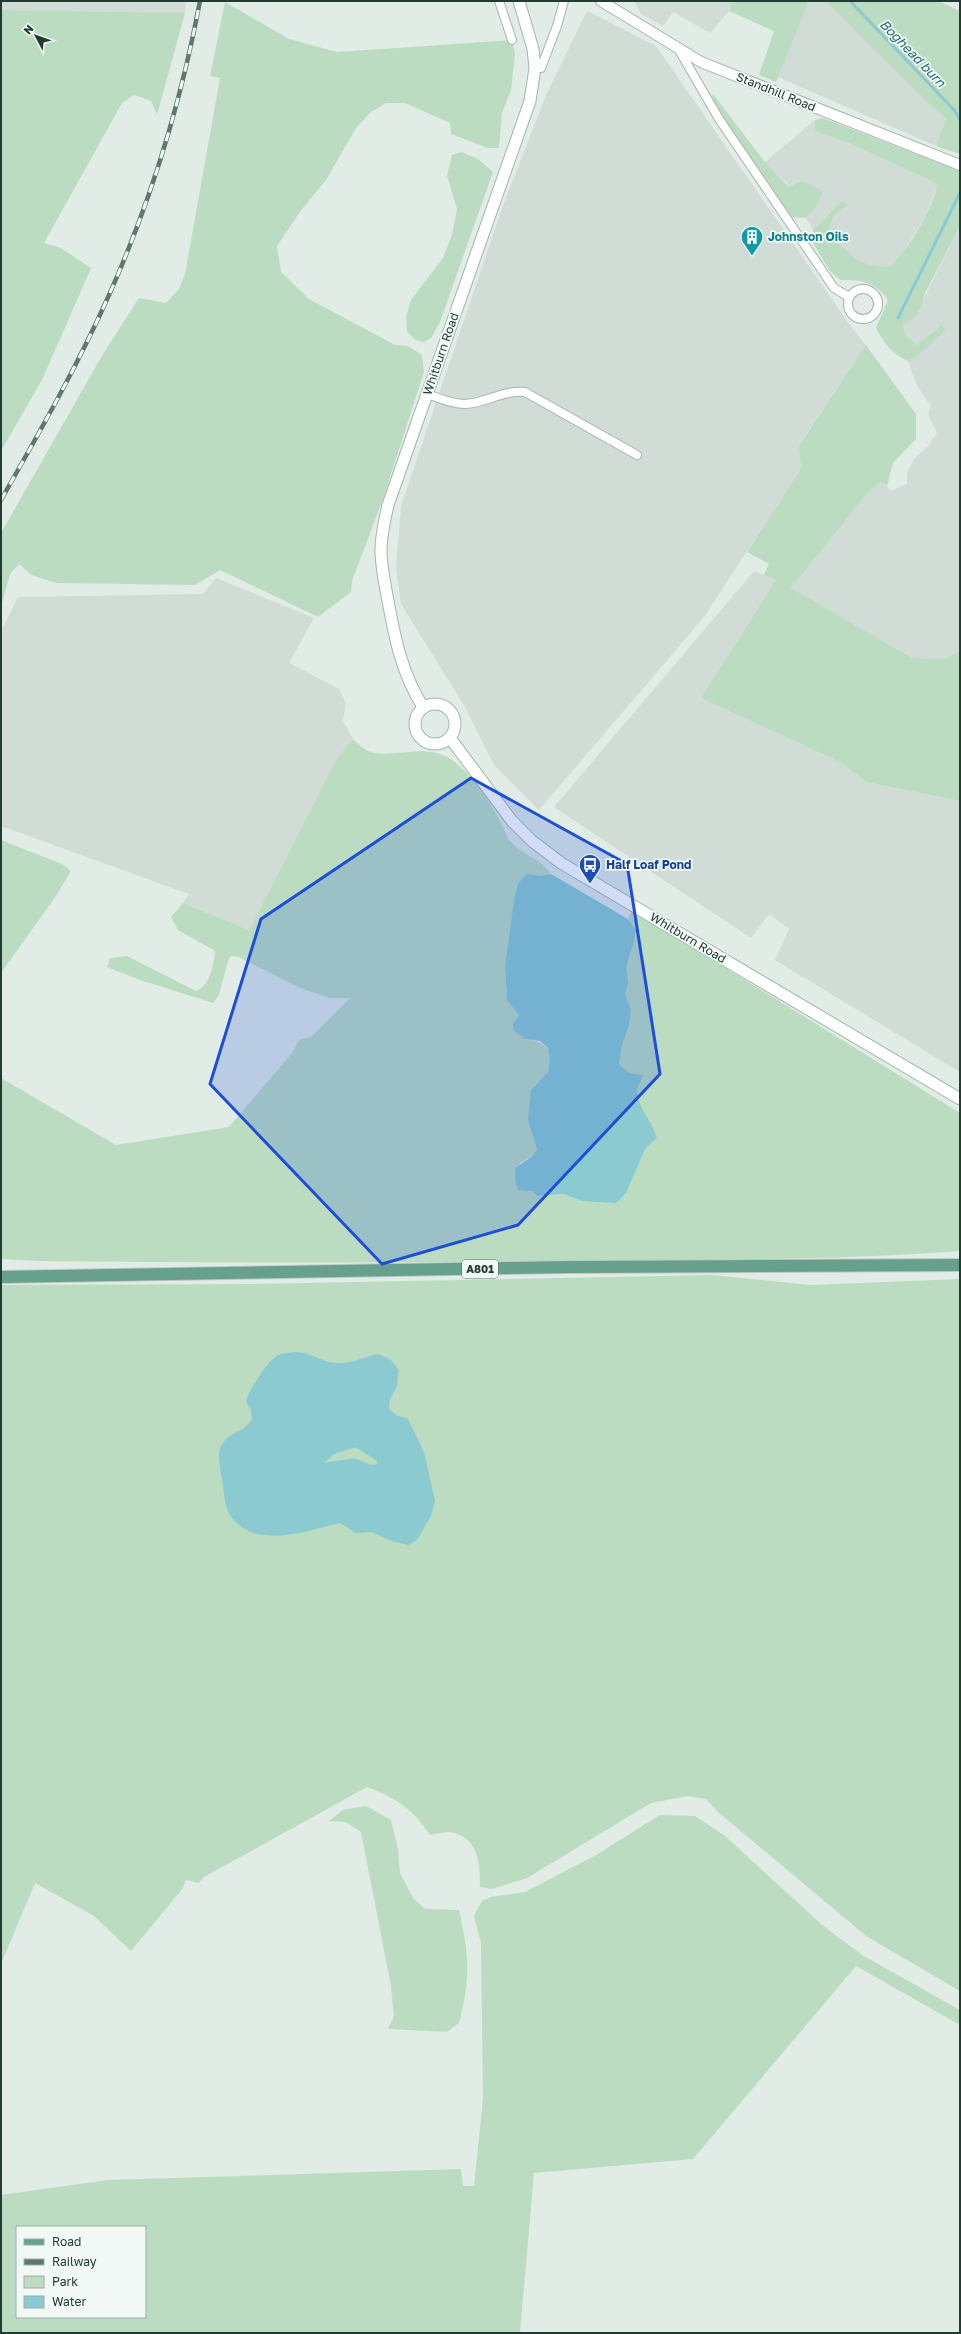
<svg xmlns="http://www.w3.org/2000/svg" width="961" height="2334" viewBox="0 0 961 2334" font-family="'Golos Text',sans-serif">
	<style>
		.built { fill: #d0dcd5 }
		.green { fill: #bbdcc1; fill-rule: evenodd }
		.water { fill: #8bcad0; fill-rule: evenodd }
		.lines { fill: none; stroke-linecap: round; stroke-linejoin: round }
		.stream { stroke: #8bcad0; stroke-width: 3 }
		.minor-casing { stroke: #a5b4ad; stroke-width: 10 }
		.tertiary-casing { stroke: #a5b4ad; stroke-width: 12 }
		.secondary-casing { stroke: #a0b7ad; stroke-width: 13 }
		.primary-casing { stroke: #c1c8c6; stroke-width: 14 }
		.minor { stroke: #fff; stroke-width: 8 }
		.tertiary { stroke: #fff; stroke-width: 10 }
		.secondary { stroke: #fff; stroke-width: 11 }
		.primary { stroke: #67a08d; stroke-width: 12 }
		.rail-casing { stroke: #5d786e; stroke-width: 4.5 }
		.rail { stroke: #f2f8f5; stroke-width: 3; stroke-dasharray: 9; stroke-linecap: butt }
		.marked { fill: #1d4ed8; fill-opacity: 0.2; stroke: #1d4ed8; stroke-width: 3; stroke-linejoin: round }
		.labels { text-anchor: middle; stroke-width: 3.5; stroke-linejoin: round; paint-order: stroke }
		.shield { fill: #f2f8f5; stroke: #60746d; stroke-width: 1 }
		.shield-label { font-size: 11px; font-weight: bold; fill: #223c33 }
		.street-label { font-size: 12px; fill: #223c33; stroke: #f2f8f5 }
		.culture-label { font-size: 12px; font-weight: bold; fill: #0d838f; stroke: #f2f8f5; text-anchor: start }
		.transit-label { font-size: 12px; font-weight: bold; fill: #164399; stroke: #f2f8f5; text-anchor: start }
		.water-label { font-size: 13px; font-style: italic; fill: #1e6f77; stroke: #f2f8f5 }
	</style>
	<rect width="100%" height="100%" fill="#e2ece6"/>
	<!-- built -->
	<g class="built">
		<polygon points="1,1 186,1 185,13 1,10"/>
		<polygon points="634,1 733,1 729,11 710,33 673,12 663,26 641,14"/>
		<polygon points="809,1 825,1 946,120 936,146 778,77"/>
		<polygon points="587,11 656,46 852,328 866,345 798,446 802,467 704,617 539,810 494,765 465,707 401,604 396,568 401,506 501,211 546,95"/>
		<polygon points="815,120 815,131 849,143 938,184 925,217 900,257 890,267 875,267 858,262 830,237 829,226 839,209 848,205 829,213 813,230 806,218 814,210 765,162"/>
		<polygon points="960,226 960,650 946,659 912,658 791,588 866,495 881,480 891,491 907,484 907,473 914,459 927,447 937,433 928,414 931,406 917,386 908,361 916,357 940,325 917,345 906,336 903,325 914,318"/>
		<polygon points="754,571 776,580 701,698 840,762 866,782 960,801 960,1072 775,960 789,929 769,914 751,938 554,807"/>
		<polygon points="216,578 314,618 289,663 339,689 346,703 343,721 354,740 337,758 249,930 183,903 189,894 1,826 1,631 18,597 203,594"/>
	</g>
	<!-- green -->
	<g class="green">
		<polygon points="733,1 809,1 776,82 759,75 774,31 729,11"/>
		<polygon points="825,1 938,1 960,11 960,154 936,146 946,120"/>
		<polygon points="225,2 289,39 337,52 512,40 515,54 511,90 502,113 499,148 488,148 451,134 450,123 405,103 386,103 371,112 356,128 326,180 299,213 277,246 281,272 309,299 395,345 408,346 422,355 424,372 383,499 352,581 351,592 318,617 220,570 195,585 56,583 32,575 19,564 10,574 1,607 1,533 103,354 139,298 166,303 179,289 185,274 220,78 210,76"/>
		<polygon points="1,10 185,13 157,115 151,101 134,95 122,103 44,243 61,248 91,268 42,380 1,451"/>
		<polygon points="713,94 765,162 789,187 802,181 823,191 814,210 806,218 792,217 711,100"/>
		<path d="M823 118 960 171V226L925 293 921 307 914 318 903 325 906 336 917 345 941 325 946 330 916 357 908 361C892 354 884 343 876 328L888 300C875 281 861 280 840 280L830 271 813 243V230L841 202 849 205C835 210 828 222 830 237 854 255 857 267 890 267 911 246 930 213 938 184L849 143 815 131V120Z"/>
		<polygon points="462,152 478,159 493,172 440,322 431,338 424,342 415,340 407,331 406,317 411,300 443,258 452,235 457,209 447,176 452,155"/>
		<polygon points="866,345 916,414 916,439 893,463 887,486 881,481 866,495 791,588 912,658 946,659 960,650 960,801 866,782 840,762 701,698 776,580 764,575 769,564 747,552 802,467 798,447"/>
		<path d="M353 740C358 743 363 749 368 751 386 759 417 746 440 754 465 762 489 801 501 823 504 828 506 835 509 840 521 854 541 859 551 874L540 876 527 874 518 883 514 900 505 966 507 999 519 1015 513 1024 525 1039C543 1042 558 1050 548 1071 545 1079 532 1084 531 1093 528 1117 530 1127 537 1150L533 1156 519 1163 532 1191 537 1196 563 1194 582 1201 635 1169 645 1149 657 1138C654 1127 649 1123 644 1113 634 1095 637 1079 619 1064L622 1046 629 1025 631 1010 625 993C632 978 625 977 627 965 630 953 635 942 636 930L628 919 632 910 960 1113V1251C845 1260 728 1259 613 1261 421 1263 229 1263 38 1261L1 1259V1078L116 1145 229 1127 292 1053 299 1040 311 1037 350 998H330L300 988 239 957 231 956 228 961 219 995 213 1003 140 980 107 967 110 958 127 956 196 991C211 984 213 966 215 951L178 930 171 917 183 903 249 930 337 758Z"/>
		<polygon points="1,840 62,864 71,871 56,896 1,973"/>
		<path d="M713 1275 810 1285 960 1279V1991L866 1936 718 1812 706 1799 688 1796 651 1803 527 1878 492 1889 480 1887C480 1864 479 1836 449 1832 443 1832 436 1834 430 1835 413 1809 396 1798 367 1787L204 1877 199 1883 186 1880 183 1888 131 1951 94 1916 35 1883 1 1964V1285L252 1284Z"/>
		<path d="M366 1806 391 1820 398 1849 400 1873 413 1898 425 1909 459 1910C469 1954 471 1978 459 2023L447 2032 388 2029 394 2016 391 1986 361 1832 346 1822 329 1821 343 1810Z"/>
		<path d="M660 1815 695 1816 725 1836 821 1924 862 1955 960 2010V2025L856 1966 693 2159 534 2173 520 2333H1V2195L108 2180 461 2169 463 2186H474L483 2099 481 1943 474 1916 478 1908 482 1901 491 1897 525 1892 596 1855ZM17 2227H145V2317H17Z"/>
	</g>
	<!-- water -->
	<g class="water">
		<path d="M527 874 540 876 551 874 628 919 636 930C635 942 630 952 627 965 625 977 632 978 625 993L631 1010 629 1025 622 1046 619 1064 629 1073 643 1075C641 1080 637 1087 637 1092 639 1110 653 1122 657 1138L645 1149 626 1193 616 1203 582 1201 563 1194 537 1196 532 1191 518 1190 516 1185 515 1168 533 1156 537 1150 528 1120 531 1090 548 1072 550 1058 548 1048 540 1041 525 1039 513 1030V1024L519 1015 507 1000 505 966 514 900 518 883Z"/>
		<path d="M294 1352C309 1351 321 1362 336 1363 351 1364 365 1357 379 1354L391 1360 399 1370 397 1386 390 1400 389 1409 396 1415 408 1419 424 1452 435 1501 431 1516 417 1540 408 1545 391 1541 372 1532 356 1533 340 1523C306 1531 254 1551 230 1515 225 1507 224 1494 223 1485 222 1474 216 1456 221 1446 229 1431 243 1434 252 1419L251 1410 246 1401C249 1390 268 1360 278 1355 283 1353 289 1353 294 1352ZM356 1447 377 1461V1464L372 1465 354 1458 324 1463 334 1454Z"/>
	</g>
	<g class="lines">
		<!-- stream -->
		<g class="stream">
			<polyline points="850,1 955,111 960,120"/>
			<polyline points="898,318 960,193"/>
		</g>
		<!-- minor casing -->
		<g class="minor-casing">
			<g id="minor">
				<polyline points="499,1 512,40"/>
				<polyline points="679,50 719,119 834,288 849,297"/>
				<polyline points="535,68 541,68 557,26 564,1"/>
				<circle cx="863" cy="304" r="15"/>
				<path d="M427 394C439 398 451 404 464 404 485 404 501 390 525 392L637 455"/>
			</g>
		</g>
		<!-- tertiary casing -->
		<g class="tertiary-casing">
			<polyline id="tertiary" points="601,1 701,62 960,165"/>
		</g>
		<!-- secondary casing -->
		<g class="secondary-casing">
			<g id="secondary">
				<circle cx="435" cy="724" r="20"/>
				<path d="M423 707C402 674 395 639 388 601 385 584 381 567 381 550 381 535 385 519 388 505L530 101 535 68 533 49 519 1"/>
				<polyline points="450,738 512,821 532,841 561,863 960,1099"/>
			</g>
		</g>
		<!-- primary casing -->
		<g class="primary-casing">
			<polyline id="primary" points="1,1277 571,1267 960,1265"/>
		</g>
		<!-- minor -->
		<use href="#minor" class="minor"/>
		<!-- tertiary -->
		<use href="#tertiary" class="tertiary"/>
		<!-- secondary -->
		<use href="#secondary" class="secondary"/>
		<!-- primary -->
		<use href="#primary" class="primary"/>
		<!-- rail casing -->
		<g class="rail-casing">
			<path id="rail" d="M1 500C39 433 78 365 109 295 151 201 181 102 200 1"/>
		</g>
		<!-- rail -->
		<use href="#rail" class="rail"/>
	</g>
	<!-- marked area -->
	<path class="marked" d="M471 778 627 864 660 1074 518 1225 382 1264 210 1084 261 919Z"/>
	<!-- icons -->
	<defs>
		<g id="building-pin" transform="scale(1.15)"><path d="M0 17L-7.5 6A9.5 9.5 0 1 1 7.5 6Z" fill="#0f9aa8" stroke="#f2f8f5"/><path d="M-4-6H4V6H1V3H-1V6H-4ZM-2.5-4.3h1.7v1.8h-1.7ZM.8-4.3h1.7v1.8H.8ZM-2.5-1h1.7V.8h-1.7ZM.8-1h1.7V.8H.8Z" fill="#fff"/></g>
		<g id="bus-pin" transform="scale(1.15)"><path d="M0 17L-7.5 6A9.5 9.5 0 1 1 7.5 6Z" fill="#1a4fb4" stroke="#f2f8f5"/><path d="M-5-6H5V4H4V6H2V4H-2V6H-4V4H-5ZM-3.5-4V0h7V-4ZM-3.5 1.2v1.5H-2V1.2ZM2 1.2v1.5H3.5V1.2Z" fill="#fff"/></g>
	</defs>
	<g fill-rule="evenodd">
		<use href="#building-pin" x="752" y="237"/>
		<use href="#bus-pin" x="590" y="865"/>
	</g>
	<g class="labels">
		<!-- shield labels -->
		<rect class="shield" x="462" y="1260" width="36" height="18" rx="3"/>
		<g class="shield-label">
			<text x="480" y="1273">A801</text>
		</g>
		<!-- street labels -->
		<g class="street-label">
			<text transform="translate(776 92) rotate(22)" y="4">Standhill Road</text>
			<text transform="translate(441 354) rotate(-71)" y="4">Whitburn Road</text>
			<text transform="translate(688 938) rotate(31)" y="4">Whitburn Road</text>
		</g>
		<!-- culture labels -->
		<g class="culture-label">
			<text x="768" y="241">Johnston Oils</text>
		</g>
		<!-- transit labels -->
		<g class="transit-label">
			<text x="606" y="869">Half Loaf Pond</text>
		</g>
		<!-- water labels -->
		<g class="water-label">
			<text transform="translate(913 53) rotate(46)" y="5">Boghead burn</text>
		</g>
	</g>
	<!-- border -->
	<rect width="961" height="2334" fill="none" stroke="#223c33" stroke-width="4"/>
	<!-- legend -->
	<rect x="16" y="2226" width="130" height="92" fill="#f2f8f5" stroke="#9fada7"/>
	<rect x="24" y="2239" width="20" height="6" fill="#67a08d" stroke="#9fada7"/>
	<text x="52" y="2246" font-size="12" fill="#223c33">Road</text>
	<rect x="24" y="2259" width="20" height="6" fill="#5d786e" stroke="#9fada7"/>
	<text x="52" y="2266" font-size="12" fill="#223c33">Railway</text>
	<rect x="24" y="2276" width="20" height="12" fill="#bbdcc1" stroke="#9fada7"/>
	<text x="52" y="2286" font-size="12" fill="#223c33">Park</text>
	<rect x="24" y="2296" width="20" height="12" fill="#8bcad0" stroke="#9fada7"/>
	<text x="52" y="2306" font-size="12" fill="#223c33">Water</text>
	<!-- north arrow -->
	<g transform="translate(36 36) rotate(311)" stroke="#f2f8f5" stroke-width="3" paint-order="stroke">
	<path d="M0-3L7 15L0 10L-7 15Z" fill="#223c33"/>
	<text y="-6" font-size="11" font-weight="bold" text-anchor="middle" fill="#223c33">N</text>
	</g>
</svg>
